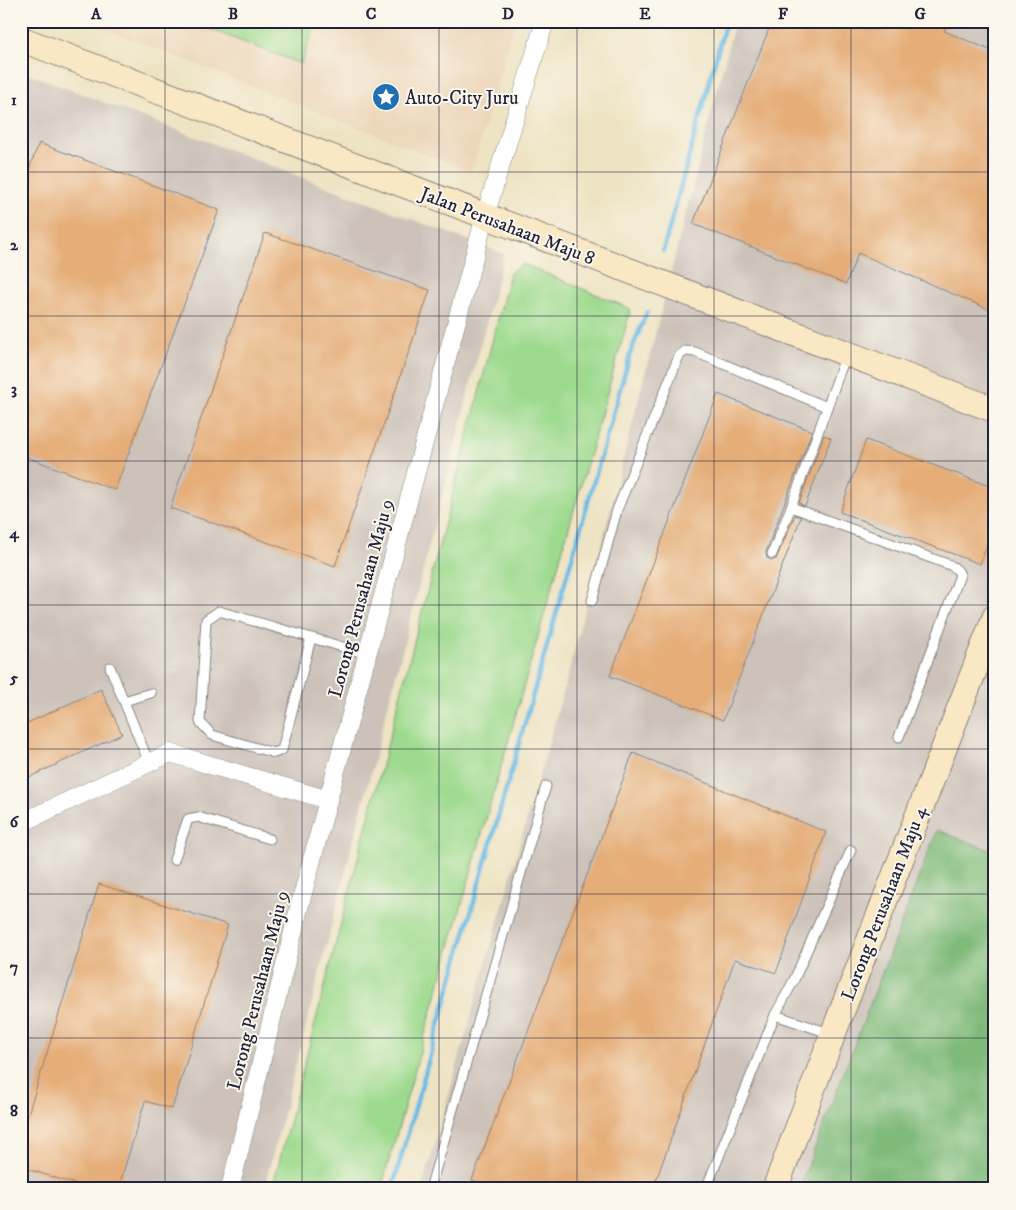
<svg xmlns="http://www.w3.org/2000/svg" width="1016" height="1210" viewBox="0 0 1016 1210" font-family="'IM FELL DW Pica',serif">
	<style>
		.built { fill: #edd7bb }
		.industrial { fill: #ccc2b9 }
		.green { fill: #9dda8e; stroke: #607e64 }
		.forest { fill: #7eba79; stroke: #506e5a }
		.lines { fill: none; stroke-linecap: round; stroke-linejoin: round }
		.stream { stroke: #6cbbe6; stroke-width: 4.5 }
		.building { fill: #e5ad78 }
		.lane-casing { stroke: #888380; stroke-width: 11 }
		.street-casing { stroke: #888380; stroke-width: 19 }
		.secondary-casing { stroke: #888380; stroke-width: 27 }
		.lane { stroke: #fff; stroke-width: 9 }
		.street { stroke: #fff; stroke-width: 18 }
		.secondary { stroke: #fae7c3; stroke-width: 25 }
		.grid { fill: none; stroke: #22223b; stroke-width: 1; stroke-opacity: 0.55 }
		.labels { text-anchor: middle; stroke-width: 4; stroke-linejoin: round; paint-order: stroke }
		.poi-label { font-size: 19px; fill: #22223b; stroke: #fbf7ec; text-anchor: start }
		.street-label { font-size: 19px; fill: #22223b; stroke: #fbf7ec }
		.neatline { fill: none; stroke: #22223b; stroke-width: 2 }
		.grid-label { font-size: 16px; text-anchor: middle; font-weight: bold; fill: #22223b }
	</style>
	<rect width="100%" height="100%" fill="#fbf7ec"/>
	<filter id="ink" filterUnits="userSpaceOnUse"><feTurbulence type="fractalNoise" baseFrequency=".02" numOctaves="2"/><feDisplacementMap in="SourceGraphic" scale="10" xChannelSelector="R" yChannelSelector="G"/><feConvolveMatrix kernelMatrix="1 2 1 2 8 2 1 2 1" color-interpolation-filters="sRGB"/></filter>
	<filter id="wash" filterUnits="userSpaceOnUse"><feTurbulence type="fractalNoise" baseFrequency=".0096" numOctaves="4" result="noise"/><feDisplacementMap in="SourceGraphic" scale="20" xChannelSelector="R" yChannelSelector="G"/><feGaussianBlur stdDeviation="1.12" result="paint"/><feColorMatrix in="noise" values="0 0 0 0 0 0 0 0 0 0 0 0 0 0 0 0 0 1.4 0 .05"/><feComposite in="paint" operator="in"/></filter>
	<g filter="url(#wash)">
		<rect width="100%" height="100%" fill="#eee4c4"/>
		<!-- built -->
		<polygon class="built" points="85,21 515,21 472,172"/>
		<!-- industrial -->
		<g class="industrial">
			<polygon points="735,21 995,21 995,1189 422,1189 568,675"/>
			<polygon points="21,71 504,254 264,1189 21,1189"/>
		</g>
		<!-- green -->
		<g class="green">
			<polygon points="188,21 316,21 301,64"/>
			<polygon points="523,264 631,309 381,1189 272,1189 510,273"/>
		</g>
		<!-- forest -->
		<polygon class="forest" points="937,830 995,852 995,1189 799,1189"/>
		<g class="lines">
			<!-- stream -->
			<g class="stream">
				<polyline points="663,251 726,21"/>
				<polyline points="392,1189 631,351 647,312"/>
			</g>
		</g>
		<g id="blocks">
			<!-- building -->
			<g class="building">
				<polygon points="772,21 948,21 944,31 995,52 995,312 858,253 846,284 693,224"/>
				<polygon points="39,143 219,210 115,490 21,455 21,190"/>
				<polygon points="265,233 430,290 335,566 170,508"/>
				<polygon points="718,394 812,431 766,552 767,558 772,560 776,559 795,515 801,517 723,720 610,676"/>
				<polygon points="824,435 831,438 805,506 799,503"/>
				<polygon points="866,440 995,488 995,523 980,564 840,512"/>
				<polygon points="101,689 122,734 21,781 21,726"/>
				<polygon points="633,753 826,832 776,973 735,959 653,1189 495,1189 472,1180"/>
				<polygon points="99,884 228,925 172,1109 145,1101 118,1189 91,1189 21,1167 21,1137"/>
			</g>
		</g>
	</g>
	<g filter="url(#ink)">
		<use href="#blocks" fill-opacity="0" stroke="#888380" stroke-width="1"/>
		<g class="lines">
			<!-- lane casing -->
			<g class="lane-casing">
				<g id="lane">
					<path d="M791 507 950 565C955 568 958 569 960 575L899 737"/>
					<polyline points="772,554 791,507 846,355"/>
					<polyline points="592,601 617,510 679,356 685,351 695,352 827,407"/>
					<polyline points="311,638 282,750 274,753 212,735 200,722 206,620 219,611 367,654"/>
					<polyline points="110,667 149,763"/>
					<polyline points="124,701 151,693"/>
					<polyline points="174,860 188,819 198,817 270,839"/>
					<polyline points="775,1015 832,1034"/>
					<polyline points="430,1189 546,786"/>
					<polyline points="706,1189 775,1015 794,980 851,850"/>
				</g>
			</g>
			<!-- street casing -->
			<g class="street-casing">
				<g id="street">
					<polyline points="21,823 170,753 328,800"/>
					<polyline points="230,1189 299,908 485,216 545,21"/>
				</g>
			</g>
			<!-- secondary casing -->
			<g class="secondary-casing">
				<g id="secondary">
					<polyline points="21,39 995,410"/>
					<polyline points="775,1189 833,1034 995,617"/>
				</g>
			</g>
			<!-- lane -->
			<use href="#lane" class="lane"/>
			<!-- street -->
			<use href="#street" class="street"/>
			<!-- secondary -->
			<use href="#secondary" class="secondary"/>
		</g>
	</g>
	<!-- grid -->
	<path class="grid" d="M165 21V1189M302 21V1189M439 21V1189M577 21V1189M714 21V1189M851 21V1189M21 172H995M21 316H995M21 461H995M21 605H995M21 749H995M21 894H995M21 1038H995"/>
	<!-- icons -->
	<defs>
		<g id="sight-disc" transform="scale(1.4375)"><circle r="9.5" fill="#1f6fb2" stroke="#fbf7ec"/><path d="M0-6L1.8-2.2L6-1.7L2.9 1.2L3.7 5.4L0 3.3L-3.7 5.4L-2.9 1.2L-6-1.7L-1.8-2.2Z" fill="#fff"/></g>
	</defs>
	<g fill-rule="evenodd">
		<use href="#sight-disc" x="386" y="97"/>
	</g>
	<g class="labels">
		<!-- poi labels -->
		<g class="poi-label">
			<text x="405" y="104">Auto-City Juru</text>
		</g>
		<!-- street labels -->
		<g class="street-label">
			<text transform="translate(508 225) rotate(21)" y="7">Jalan Perusahaan Maju 8</text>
			<text transform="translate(360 598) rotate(-75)" y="7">Lorong Perusahaan Maju 9</text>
			<text transform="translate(883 903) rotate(-69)" y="7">Lorong Perusahaan Maju 4</text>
			<text transform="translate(257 990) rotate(-76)" y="7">Lorong Perusahaan Maju 9</text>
		</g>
	</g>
	<!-- margin -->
	<rect width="1016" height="1210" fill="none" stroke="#fbf7ec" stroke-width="55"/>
	<rect x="28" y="28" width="960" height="1154" class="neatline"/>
	<g class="grid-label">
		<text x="96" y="19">A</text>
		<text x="233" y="19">B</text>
		<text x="371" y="19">C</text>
		<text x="508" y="19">D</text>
		<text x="645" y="19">E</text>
		<text x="783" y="19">F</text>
		<text x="920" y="19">G</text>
		<text x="14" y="105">1</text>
		<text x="14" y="250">2</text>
		<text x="14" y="394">3</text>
		<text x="14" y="538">4</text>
		<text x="14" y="683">5</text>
		<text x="14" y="827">6</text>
		<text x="14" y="972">7</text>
		<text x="14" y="1116">8</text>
	</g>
</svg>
